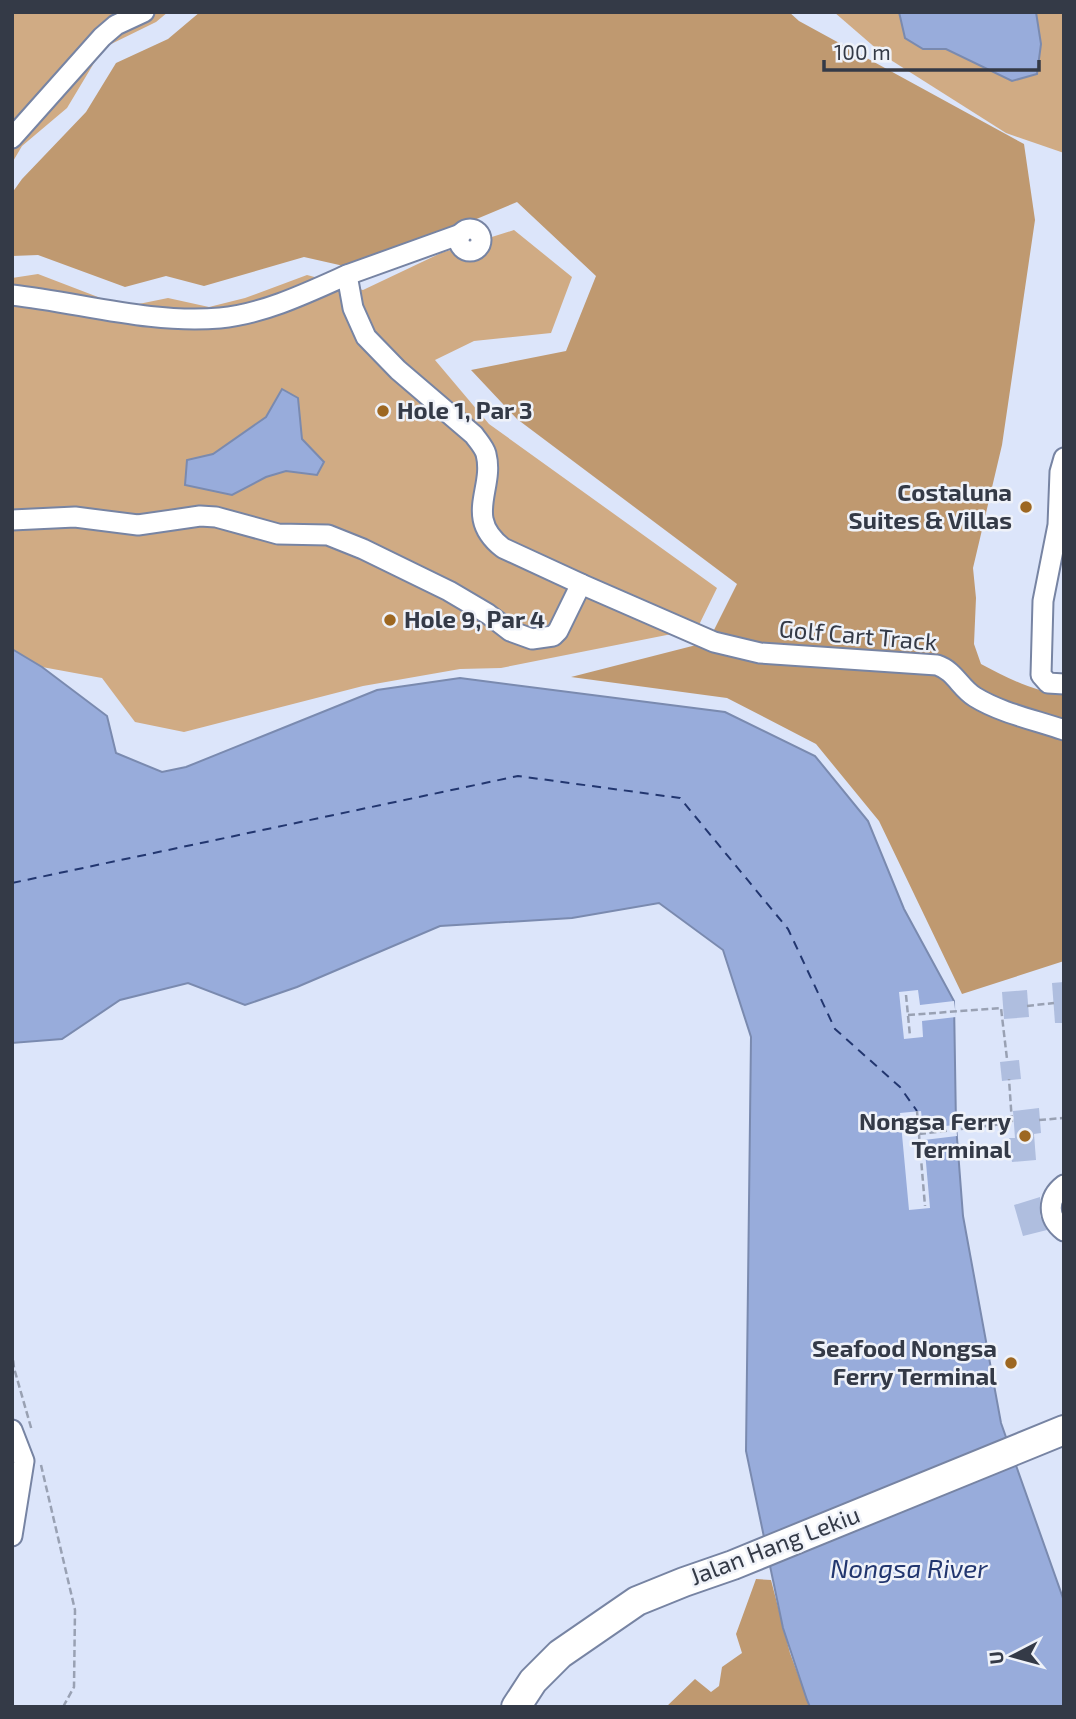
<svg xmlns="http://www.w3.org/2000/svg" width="1076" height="1719" viewBox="0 0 1076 1719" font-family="'Exo 2',sans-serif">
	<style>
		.green { fill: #d0ab84 }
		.forest { fill: #bf9970 }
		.water { fill: #98acdb; stroke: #7a8aaf; stroke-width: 2 }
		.pier { fill: #dce5fa }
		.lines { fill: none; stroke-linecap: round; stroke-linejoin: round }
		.ferry { stroke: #22366f; stroke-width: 2; stroke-dasharray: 9 7; stroke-linecap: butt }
		.building { fill: #afbedf }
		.minor-casing { stroke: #7784a3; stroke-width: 23 }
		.highway-casing { stroke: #7784a3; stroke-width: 32 }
		.path { stroke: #99a1b3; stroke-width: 2.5; stroke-dasharray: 7 3.5; stroke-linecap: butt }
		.minor { stroke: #fff; stroke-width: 19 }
		.highway { stroke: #fff; stroke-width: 28 }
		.poi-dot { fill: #9d6721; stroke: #eff2f9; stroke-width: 2.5 }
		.labels { text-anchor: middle; stroke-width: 5; stroke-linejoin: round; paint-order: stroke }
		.poi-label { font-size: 24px; font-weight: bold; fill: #343a47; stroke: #eff2f9; text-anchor: end }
		.street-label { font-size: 24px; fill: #343a47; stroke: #eff2f9 }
		.water-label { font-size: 26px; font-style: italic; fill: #22366f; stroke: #eff2f9 }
	</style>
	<rect width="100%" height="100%" fill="#dce5fa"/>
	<!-- green -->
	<g class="green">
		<polygon points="12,12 168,12 156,22 103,48 67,108 22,146 12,163"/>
		<polygon points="834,12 1064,12 1064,153 1006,133 886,57"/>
		<polygon points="514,230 572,277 551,333 474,341 435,360 489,424 717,588 697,629 501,668 460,669 363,686 184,732 135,722 102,678 42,667 12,649 12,278 38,274 124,307 168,298 209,307 245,298 307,275 363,290 441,253"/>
	</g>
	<!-- forest -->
	<g class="forest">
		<path d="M200 12H789L799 21 1024 144 1035 220 1002 445 973 568 976 598 974 644 981 664C1007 678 1035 692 1064 695V961L962 994 879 821 816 744 727 698 571 677 708 642 737 584 517 419 471 370 566 351 596 276 517 202 357 269 304 257 204 286 166 276 125 287 38 255 12 256V193L22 179 86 112 116 63 168 39Z"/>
		<polygon points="756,1579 771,1580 790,1653 810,1707 666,1707 695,1679 711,1692 719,1686 722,1667 742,1653 736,1634"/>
	</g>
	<!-- water -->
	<g class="water">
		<polygon points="899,12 1036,12 1041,44 1037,74 1012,81 946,49 923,49 905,38"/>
		<polygon points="282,389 298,398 302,439 324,462 317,475 286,471 266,477 232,495 185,485 187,460 213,454 266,417"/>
		<polygon points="12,649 42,667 107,716 116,753 162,772 186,767 377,690 460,678 725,712 815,756 868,821 904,909 954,1001 956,1125 963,1216 1001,1423 1064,1601 1064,1707 810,1707 807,1700 783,1628 746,1451 751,1037 723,950 659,903 572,918 440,926 297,987 245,1005 188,983 120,1000 62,1039 12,1043"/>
	</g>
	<!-- pier -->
	<g class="pier">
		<polygon points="918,990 920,1005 954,1001 956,1017 922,1021 923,1037 904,1039 899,992"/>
		<polygon points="921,1111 923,1128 956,1125 957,1136 924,1140 930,1208 909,1210 900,1113"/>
	</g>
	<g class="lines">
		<!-- ferry -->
		<polyline class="ferry" points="12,883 518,776 680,798 788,929 835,1029 900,1087 917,1111"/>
	</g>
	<!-- building -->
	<g class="building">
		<polygon points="1064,982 1064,1023 1055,1023 1052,983"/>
		<polygon points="1027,990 1029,1017 1004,1019 1002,992"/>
		<polygon points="1019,1060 1021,1079 1002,1081 1000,1062"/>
		<polygon points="1039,1108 1041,1133 1034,1134 1036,1160 1012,1162 1009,1138 1015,1138 1013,1111"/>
		<polygon points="1040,1197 1040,1216 1047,1230 1023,1236 1014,1205"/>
	</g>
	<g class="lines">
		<!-- minor casing -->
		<g class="minor-casing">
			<g id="minor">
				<polyline points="12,138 102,37 116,25 144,12"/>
				<circle cx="470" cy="240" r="11"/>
				<polyline points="347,275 461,234"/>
				<path d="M12 295C82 303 150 324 220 318 263 314 307 293 347 275L353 308 366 337 398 370 474 435C478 441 484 447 486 454 495 489 463 517 503 548L581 584 558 631 553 636 532 639 510 631 488 614 449 591 363 549 328 535 278 534 216 517 200 516 138 525 75 517 12 520"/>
				<polyline points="1064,458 1060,472 1058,525 1043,601 1041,675 1048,683 1064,684"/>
				<path d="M581 584 714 642 760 653 937 665C955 671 960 688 975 697 1001 713 1035 720 1064 730"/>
				<path d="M1064 1185C1047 1198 1047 1218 1064 1231"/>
				<polyline points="12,1430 24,1461 12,1536"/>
			</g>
		</g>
		<!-- highway casing -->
		<g class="highway-casing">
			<polyline id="highway" points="516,1707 533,1681 560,1654 637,1601 684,1582 733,1565 1064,1430"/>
		</g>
		<!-- path -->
		<g class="path">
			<polyline points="906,995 910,1036"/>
			<polyline points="1027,1006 1054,1003"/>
			<polyline points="908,1015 1001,1008 1007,1059"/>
			<polyline points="917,1111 925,1206"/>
			<polyline points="1039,1120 1064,1118"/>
			<polyline points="919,1134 1012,1123 1009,1079"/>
			<polyline points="12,1350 14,1368 32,1431"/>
			<polyline points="41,1465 75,1610 74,1687 63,1707"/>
		</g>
		<!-- minor -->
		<use href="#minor" class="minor"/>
		<!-- highway -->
		<use href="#highway" class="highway"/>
	</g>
	<!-- markers -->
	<g class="poi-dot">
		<circle cx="383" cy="411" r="7"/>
		<circle cx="1026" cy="507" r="7"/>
		<circle cx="390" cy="620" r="7"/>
		<circle cx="1025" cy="1136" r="7"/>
		<circle cx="1011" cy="1363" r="7"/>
	</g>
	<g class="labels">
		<!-- poi labels -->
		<g class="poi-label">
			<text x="397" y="419" text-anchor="start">Hole 1, Par 3</text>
			<text x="1012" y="501">Costaluna<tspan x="1012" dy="28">Suites &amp; Villas</tspan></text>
			<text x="404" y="628" text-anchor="start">Hole 9, Par 4</text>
			<text x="1011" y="1130">Nongsa Ferry<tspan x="1011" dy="28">Terminal</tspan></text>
			<text x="997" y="1357">Seafood Nongsa<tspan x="997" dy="28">Ferry Terminal</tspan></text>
		</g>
		<!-- street labels -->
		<g class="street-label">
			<text transform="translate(858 636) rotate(5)" y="8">Golf Cart Track</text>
			<text transform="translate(775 1546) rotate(-21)" y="8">Jalan Hang Lekiu</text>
		</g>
		<!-- water labels -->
		<g class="water-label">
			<text x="909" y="1578">Nongsa River</text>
		</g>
	</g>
	<!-- border -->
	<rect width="1076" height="1719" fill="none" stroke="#343a47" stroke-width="28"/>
	<!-- north arrow -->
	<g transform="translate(1013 1656) rotate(264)" stroke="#eff2f9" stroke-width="5" paint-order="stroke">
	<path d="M0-5L12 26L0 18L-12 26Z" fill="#343a47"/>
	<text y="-10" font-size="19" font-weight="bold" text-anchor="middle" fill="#343a47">U</text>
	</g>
	<!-- scale -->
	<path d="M824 60v10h215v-10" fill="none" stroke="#343a47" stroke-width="3.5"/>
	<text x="834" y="60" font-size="21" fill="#343a47" stroke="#eff2f9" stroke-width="5" paint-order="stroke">100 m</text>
</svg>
